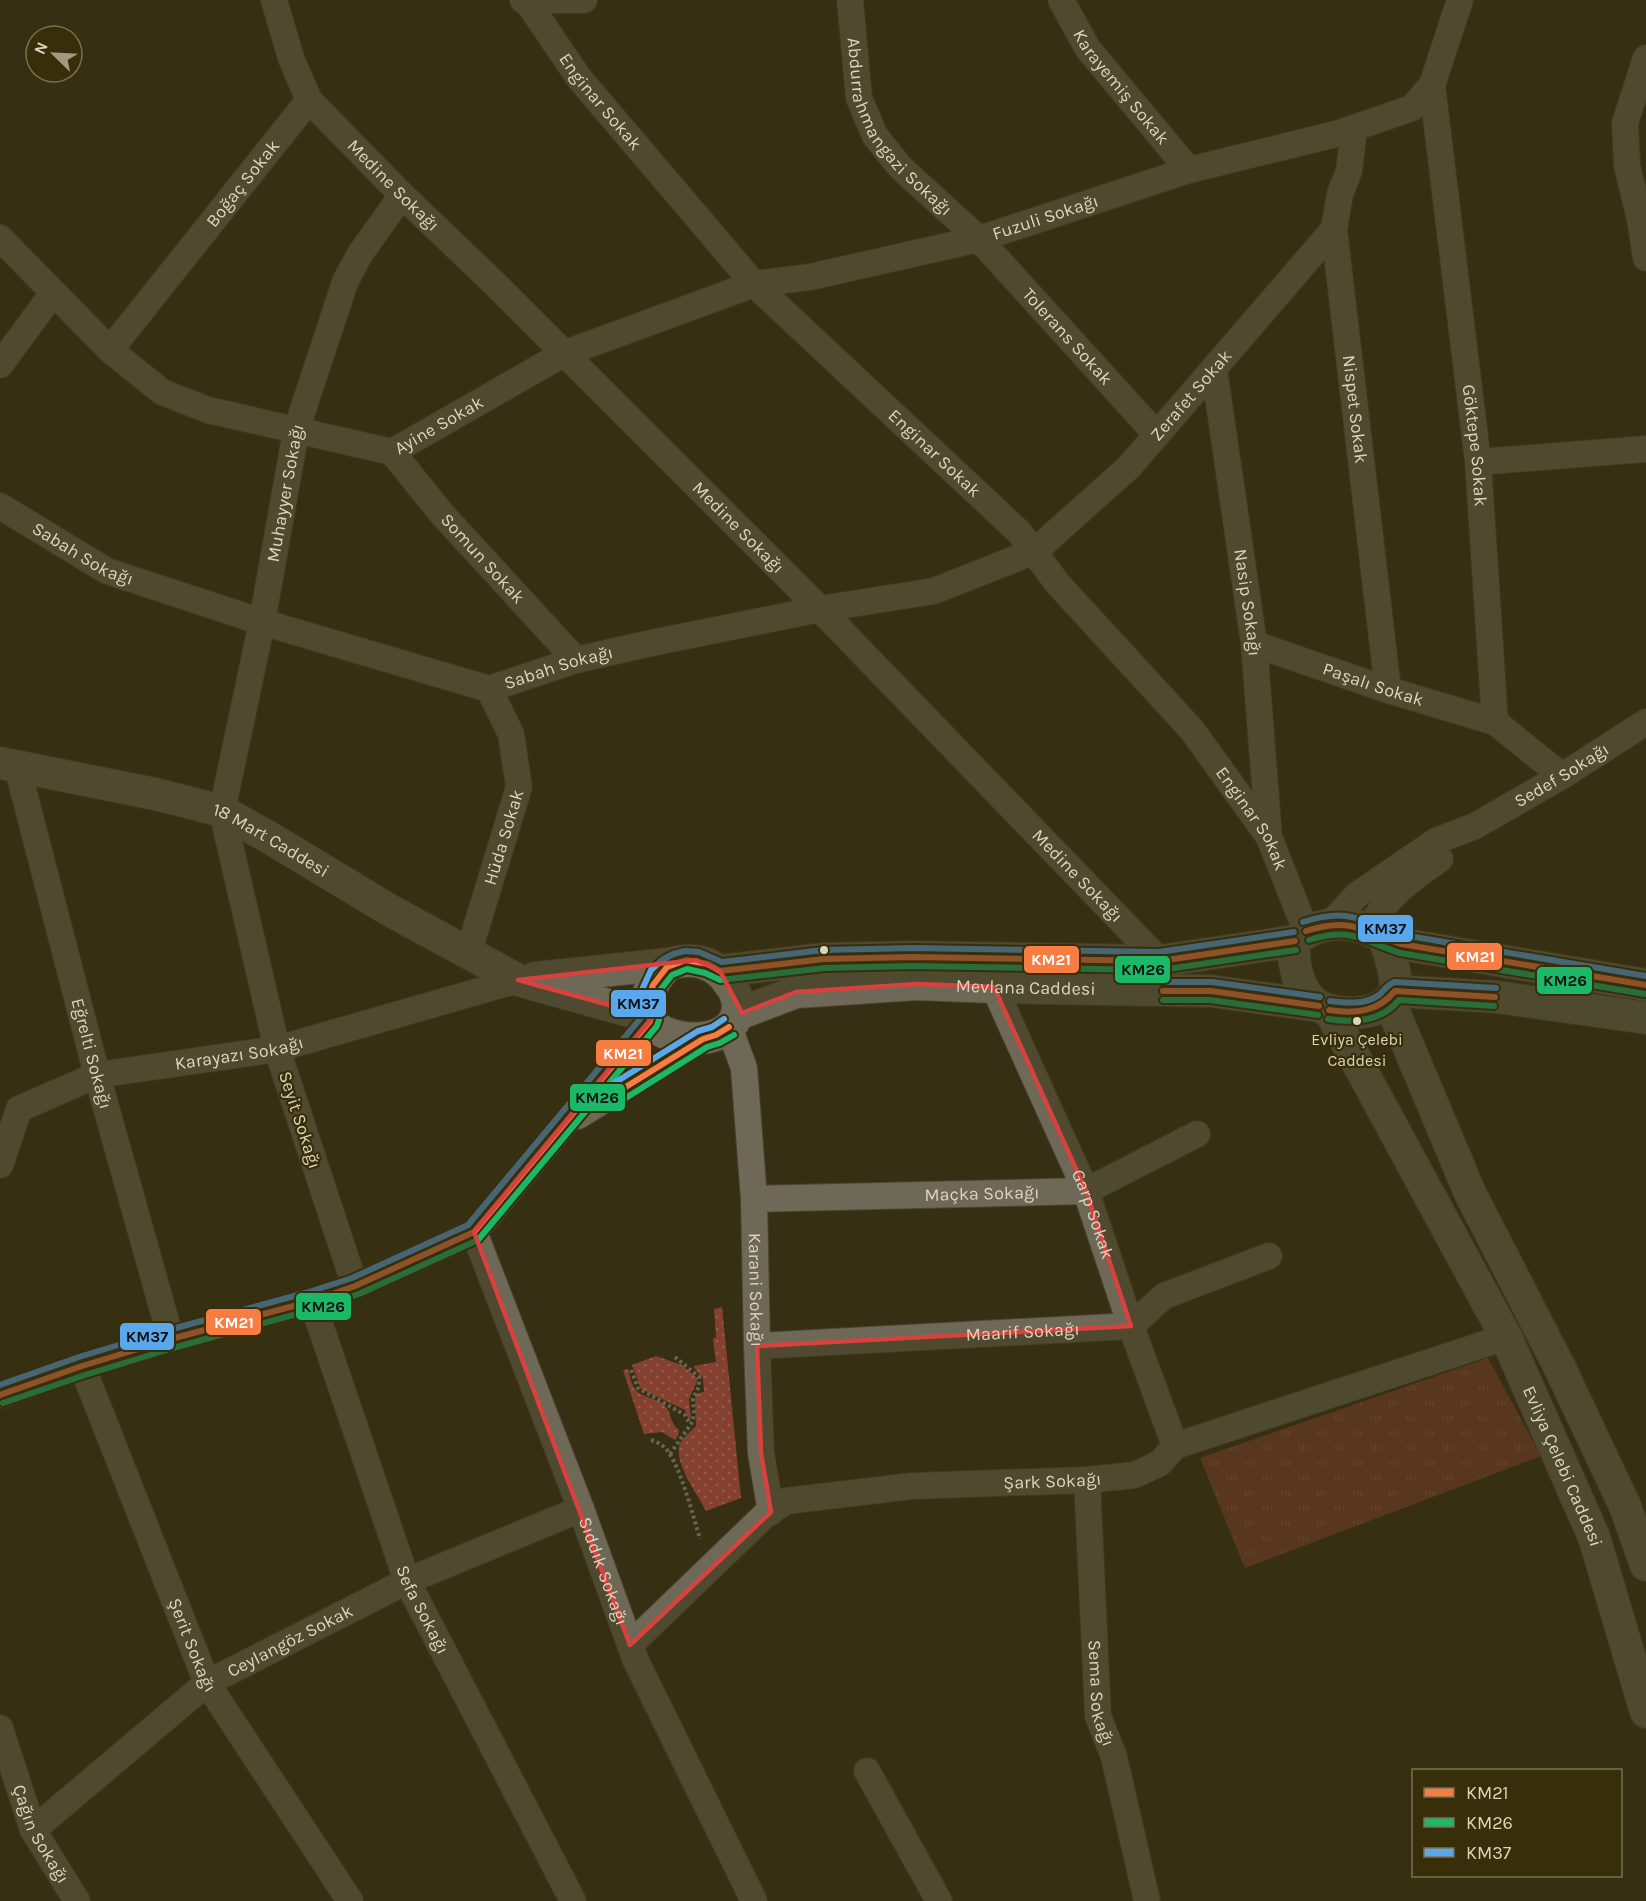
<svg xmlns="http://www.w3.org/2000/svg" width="1646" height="1901" viewBox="0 0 1646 1901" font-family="Karla,sans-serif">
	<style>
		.grass { fill: url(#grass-dots) }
		.park { fill: url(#park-tufts) }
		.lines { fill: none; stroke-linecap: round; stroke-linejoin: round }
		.minor-casing { stroke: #4c4633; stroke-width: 28 }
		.tertiary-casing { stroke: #4c4633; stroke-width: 34 }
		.path { stroke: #686453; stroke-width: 4; stroke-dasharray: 3 3; stroke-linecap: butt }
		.minor { stroke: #6d6956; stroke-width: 26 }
		.tertiary { stroke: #6d6956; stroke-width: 32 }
		.bus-1-casing { stroke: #382e0a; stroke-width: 10 }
		.bus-2-casing { stroke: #382e0a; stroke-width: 10 }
		.bus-3-casing { stroke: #382e0a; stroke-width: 10 }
		.bus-1 { stroke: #f77d43; stroke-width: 6 }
		.bus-2 { stroke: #1ab867; stroke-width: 6 }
		.bus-3 { stroke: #5aa8eb; stroke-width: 6 }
		.marked { fill: none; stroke: #d7423e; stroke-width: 4.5; stroke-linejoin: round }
		.bus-dot { fill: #dcd5bd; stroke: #382e0a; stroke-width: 2 }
		.labels { text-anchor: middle; stroke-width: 4.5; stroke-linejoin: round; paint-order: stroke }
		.bus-label { font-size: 16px; fill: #dcd5bd; stroke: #382e0a }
		.street-label { font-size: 18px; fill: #dcd5bd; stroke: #382e0a }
		.line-badge { stroke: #382e0a; stroke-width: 2 }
		.badge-label { font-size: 16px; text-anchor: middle; font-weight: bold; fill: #fff }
		.pale-badge-label { font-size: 16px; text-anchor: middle; font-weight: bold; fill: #111 }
	</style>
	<defs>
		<pattern id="grass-dots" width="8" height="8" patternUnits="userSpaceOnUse" patternTransform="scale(1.5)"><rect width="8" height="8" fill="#844130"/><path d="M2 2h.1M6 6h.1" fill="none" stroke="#955c4c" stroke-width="1.8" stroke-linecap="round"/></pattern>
		<pattern id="park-tufts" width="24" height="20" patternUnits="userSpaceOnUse" patternTransform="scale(1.5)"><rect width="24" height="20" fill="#844130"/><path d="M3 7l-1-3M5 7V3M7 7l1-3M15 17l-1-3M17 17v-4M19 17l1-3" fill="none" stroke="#955c4c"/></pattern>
	</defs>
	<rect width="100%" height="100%" fill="#362f13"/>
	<!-- grass -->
	<g class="grass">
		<path d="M722 1307 741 1498 706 1511C698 1494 669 1458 682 1440 686 1435 692 1430 696 1426L695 1394 704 1392 703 1379 693 1366 716 1362 713 1339 716 1337 714 1309Z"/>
		<polygon points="656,1356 682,1365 698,1379 689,1399 691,1417 689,1421 685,1410 641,1389 632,1365"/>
		<path d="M628 1369C633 1389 633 1392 653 1399 657 1401 662 1402 665 1406 672 1413 669 1422 679 1430L678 1436 675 1440 662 1432 644 1434 623 1370Z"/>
	</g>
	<!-- park -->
	<polygon class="park" points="1488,1358 1541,1456 1245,1568 1200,1458"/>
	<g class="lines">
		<!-- minor casing -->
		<g class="minor-casing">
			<g id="minor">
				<polyline points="523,0 584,0"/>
				<path id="s1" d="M526 0 579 78 754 284 1019 532 1058 584 1192 730 1269 837 1306 931"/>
				<path id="s2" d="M850 0 859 98 875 136 901 168 979 239 1157 435"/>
				<path id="s3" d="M1061 0 1088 49 1189 170"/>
				<polyline points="1646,58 1625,123 1627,166 1640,219 1646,258"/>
				<path id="s4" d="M1432 85 1478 462 1495 722 1562 776"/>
				<path id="s5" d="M309 100 402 195 496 285 820 609 1160 961"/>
				<path id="s6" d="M1354 129 1349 171 1340 194 1334 229 1388 690"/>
				<path id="s7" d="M0 238 110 350 162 392 208 410 392 452 563 354 754 284 810 277 979 239 1189 170 1336 134 1412 108 1432 85 1460 0"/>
				<path id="s8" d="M110 350 309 100 291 58 274 0"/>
				<polyline points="0,365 53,293"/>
				<path id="s9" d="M1214 369 1254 644 1269 837"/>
				<path id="s10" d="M392 452 442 514 576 660"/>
				<polyline points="1478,462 1646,449"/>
				<path id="s11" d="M0 506 107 571 262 622 489 689 576 660 651 643 820 609 934 591 1035 551 1129 467 1334 229"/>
				<path id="s12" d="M1254 644 1388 690 1495 722"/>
				<path id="s13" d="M17 766 97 1075 171 1339"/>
				<path id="s14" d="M1329 925 1357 895 1436 841 1475 826 1562 776 1646 722"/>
				<path d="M1368 930C1385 898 1411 879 1440 859"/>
				<path id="s15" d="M468 954 519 787 511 734 489 689"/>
				<path id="s16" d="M994 987 1086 1191 1131 1326 1175 1446"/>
				<path id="s17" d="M729 1027 744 1068 754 1199 757 1346 761 1453 771 1512"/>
				<polyline points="578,1116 703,1039"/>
				<path id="s18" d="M0 1165 19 1109 97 1075 277 1049 518 980"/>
				<path id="s19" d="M754 1199 1086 1191 1197 1134"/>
				<path id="s20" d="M474 1232 581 1509 636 1661 754 1901"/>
				<path id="s21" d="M355 1286 277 1049 222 811 262 622 296 431 345 282 360 254 402 195"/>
				<path id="s22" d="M312 1301 407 1581 573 1901"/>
				<path id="s23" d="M757 1346 1131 1326 1164 1296 1269 1256"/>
				<path id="s24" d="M82 1366 207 1683 350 1901"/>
				<polyline points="0,1395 82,1366 171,1339 312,1301 355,1286 474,1232 650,1021"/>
				<path id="s25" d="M1087 1480 1098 1716 1114 1757 1147 1901"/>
				<path id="s26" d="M630 1645 765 1515 786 1501 912 1486 1087 1480 1135 1475 1160 1463 1175 1446 1506 1337"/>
				<path id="s27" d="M0 1728 33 1830 77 1901"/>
				<polyline points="867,1771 939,1901"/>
				<path id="s28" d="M33 1830 207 1683 407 1581 581 1509"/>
			</g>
		</g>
		<!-- tertiary casing -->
		<g class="tertiary-casing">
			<g id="tertiary">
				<path id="s29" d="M0 763 155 794 222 811 270 838 391 911 518 980 647 1016"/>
				<path d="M1385 939C1389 955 1398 974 1395 990 1390 1018 1330 1018 1313 1002 1297 987 1292 961 1295 941 1315 923 1341 920 1366 929 1379 934 1388 940 1401 944L1646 985"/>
				<polyline points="720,971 824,959 913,957 1160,961 1295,941"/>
				<path d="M535 978 668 964C693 957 714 961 729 983 734 989 737 996 738 1004 740 1049 662 1046 648 1018 639 1000 657 976 668 964"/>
				<polyline points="1395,991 1497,997 1646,1018"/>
				<polyline points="1389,1000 1470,1193 1560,1368 1625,1506 1646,1565"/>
				<path id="s30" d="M1329 1010 1506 1337 1594 1537 1646 1712"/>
				<path id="s31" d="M738 1014 796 992 917 984 994 987 1211 991 1319 1006"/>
			</g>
		</g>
		<!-- path -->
		<g class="path">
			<polyline points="631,1370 638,1388 685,1415 690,1424"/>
			<path d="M651 1440C657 1442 663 1445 667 1450 681 1468 693 1516 700 1539"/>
			<polyline points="670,1454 693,1421 694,1411 693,1399 699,1386 699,1377 675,1357"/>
		</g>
		<!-- minor -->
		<use href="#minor" class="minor"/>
		<!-- tertiary -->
		<use href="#tertiary" class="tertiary"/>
		<!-- bus-1 casing -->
		<g class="bus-1-casing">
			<g id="bus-1">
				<path d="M1306 931C1351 917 1361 930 1401 944L1646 985"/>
				<polyline points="1163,991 1211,991 1319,1006"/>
				<path d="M1329 1010C1355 1014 1378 1012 1395 991L1495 997"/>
				<polyline points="608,1098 703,1039 716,1035 729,1027"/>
				<polyline points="0,1395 82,1366 171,1339 312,1301 355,1286 474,1232 650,1021 647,1004 653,985 667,967 686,960 708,964 720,971 824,959 913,957 1160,961 1295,941"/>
			</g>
		</g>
		<!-- bus-2 casing -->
		<g class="bus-2-casing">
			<g id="bus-2">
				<path d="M1309 940C1351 926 1362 941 1400 953L1645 994"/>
				<polyline points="1163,1000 1210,1000 1318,1015"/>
				<path d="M1328 1019C1354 1023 1381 1022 1399 1000L1494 1006"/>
				<polyline points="613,1106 707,1047 720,1043 734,1035"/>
				<polyline points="3,1403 85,1375 173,1348 315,1309 359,1294 478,1240 657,1026 659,1020 656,1005 661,989 672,975 687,969 705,973 720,980 825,968 913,966 1161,970 1296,950"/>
			</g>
		</g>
		<!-- bus-3 casing -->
		<g class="bus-3-casing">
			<g id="bus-3">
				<path d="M1303 922C1350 907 1361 921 1403 935L1646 976"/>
				<polyline points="1163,982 1212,982 1320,997"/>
				<path d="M1330 1001C1347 1003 1365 1005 1379 995 1385 990 1387 984 1395 982L1496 988"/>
				<polyline points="603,1090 698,1031 712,1027 724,1019"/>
				<polyline points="0,1385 79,1357 168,1330 309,1292 352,1278 468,1225 640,1019 638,1007 639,996 651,970 662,960 673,954 685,951 699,952 722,962 823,950 913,948 1159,952 1294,932"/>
			</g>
		</g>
		<!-- bus-1 -->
		<use href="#bus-1" class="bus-1"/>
		<!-- bus-2 -->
		<use href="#bus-2" class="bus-2"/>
		<!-- bus-3 -->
		<use href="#bus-3" class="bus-3"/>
	</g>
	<!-- marked area -->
	<path d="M0 0H1646V1901H0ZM696 960 720 971 742 1013 796 992 917 984 994 987 1086 1191 1131 1326 757 1346 761 1453 771 1512 630 1645 474 1232 653 1017 518 980Z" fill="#362f13" fill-opacity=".55" fill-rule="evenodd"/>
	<path class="marked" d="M696 960 720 971 742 1013 796 992 917 984 994 987 1086 1191 1131 1326 757 1346 761 1453 771 1512 630 1645 474 1232 653 1017 518 980Z"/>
	<!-- markers -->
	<g class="bus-dot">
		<circle cx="824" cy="950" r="5"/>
		<circle cx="1357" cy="1021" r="5"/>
	</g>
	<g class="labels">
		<!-- bus labels -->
		<g class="bus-label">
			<text x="1357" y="1045">Evliya Çelebi<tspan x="1357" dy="21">Caddesi</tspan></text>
		</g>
		<!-- street labels -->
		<g class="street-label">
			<text dy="6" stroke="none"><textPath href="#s3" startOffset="106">Karayemiş Sokak</textPath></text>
			<text dy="6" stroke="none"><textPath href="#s1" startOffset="126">Enginar Sokak</textPath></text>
			<text dy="6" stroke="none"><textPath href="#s2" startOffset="142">Abdurrahmangazi Sokağı</textPath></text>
			<text dy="6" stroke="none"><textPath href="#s8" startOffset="213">Boğaç Sokak</textPath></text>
			<text dy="6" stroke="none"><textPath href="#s5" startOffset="120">Medine Sokağı</textPath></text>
			<text dy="6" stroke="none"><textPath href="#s7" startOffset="1162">Fuzuli Sokağı</textPath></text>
			<text dy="6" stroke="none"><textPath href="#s2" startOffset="418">Tolerans Sokak</textPath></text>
			<text dy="6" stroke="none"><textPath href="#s11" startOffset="1311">Zerafet Sokak</textPath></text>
			<text dy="6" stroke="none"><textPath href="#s6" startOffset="284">Nispet Sokak</textPath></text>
			<text dy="6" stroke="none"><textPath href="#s7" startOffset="516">Ayine Sokak</textPath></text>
			<text dy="6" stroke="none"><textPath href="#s4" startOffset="363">Göktepe Sokak</textPath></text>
			<text dy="6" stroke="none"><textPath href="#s1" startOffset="612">Enginar Sokak</textPath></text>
			<text dy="6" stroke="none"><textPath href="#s21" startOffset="818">Muhayyer Sokağı</textPath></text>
			<text dy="6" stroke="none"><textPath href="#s5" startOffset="606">Medine Sokağı</textPath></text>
			<text dy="6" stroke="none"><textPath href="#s11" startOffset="96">Sabah Sokağı</textPath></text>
			<text dy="6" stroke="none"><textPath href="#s10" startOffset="140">Somun Sokak</textPath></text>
			<text dy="6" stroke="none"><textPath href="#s9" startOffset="236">Nasip Sokağı</textPath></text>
			<text dy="6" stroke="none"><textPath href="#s11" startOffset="598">Sabah Sokağı</textPath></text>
			<text dy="6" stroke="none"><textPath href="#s12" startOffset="126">Paşalı Sokak</textPath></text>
			<text dy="6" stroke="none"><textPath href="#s14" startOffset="279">Sedef Sokağı</textPath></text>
			<text dy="6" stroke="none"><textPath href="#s1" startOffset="1098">Enginar Sokak</textPath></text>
			<text dy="6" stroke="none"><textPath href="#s15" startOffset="122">Hüda Sokak</textPath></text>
			<text dy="6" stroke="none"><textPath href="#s29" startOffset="284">18 Mart Caddesi</textPath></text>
			<text dy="6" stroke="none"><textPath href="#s5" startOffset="1092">Medine Sokağı</textPath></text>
			<text dy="6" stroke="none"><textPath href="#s31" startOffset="292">Mevlana Caddesi</textPath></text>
			<text dy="6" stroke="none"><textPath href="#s18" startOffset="288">Karayazı Sokağı</textPath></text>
			<text dy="6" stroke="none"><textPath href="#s13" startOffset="297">Eğrelti Sokağı</textPath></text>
			<text transform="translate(300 1120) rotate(72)" y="6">Seyit Sokağı</text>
			<text dy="6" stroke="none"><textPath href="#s19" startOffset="228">Maçka Sokağı</textPath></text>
			<text dy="6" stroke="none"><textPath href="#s16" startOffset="248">Garp Sokak</textPath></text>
			<text dy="6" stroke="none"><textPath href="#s17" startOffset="266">Karani Sokağı</textPath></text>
			<text dy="6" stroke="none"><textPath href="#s23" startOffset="266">Maarif Sokağı</textPath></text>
			<text dy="6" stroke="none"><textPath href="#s30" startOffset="513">Evliya Çelebi Caddesi</textPath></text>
			<text dy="6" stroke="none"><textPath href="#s26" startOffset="480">Şark Sokağı</textPath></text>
			<text dy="6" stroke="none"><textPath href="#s20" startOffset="363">Sıddık Sokağı</textPath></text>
			<text dy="6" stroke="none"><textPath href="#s22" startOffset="328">Sefa Sokağı</textPath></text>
			<text dy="6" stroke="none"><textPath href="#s28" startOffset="321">Ceylangöz Sokak</textPath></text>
			<text dy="6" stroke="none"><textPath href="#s24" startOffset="300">Şerit Sokağı</textPath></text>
			<text dy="6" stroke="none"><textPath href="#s25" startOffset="214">Sema Sokağı</textPath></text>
			<text dy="6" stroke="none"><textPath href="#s27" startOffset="114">Çağın Sokağı</textPath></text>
		</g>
	</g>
	<g class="line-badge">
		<rect x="1357" y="914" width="57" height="29" rx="6" fill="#5aa8eb"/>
		<rect x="1446" y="942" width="57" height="29" rx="6" fill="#f77d43"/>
		<rect x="1023" y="945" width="57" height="29" rx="6" fill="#f77d43"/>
		<rect x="1114" y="955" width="57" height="29" rx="6" fill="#1ab867"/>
		<rect x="1536" y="966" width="57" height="29" rx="6" fill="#1ab867"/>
		<rect x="610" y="989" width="57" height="29" rx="6" fill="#5aa8eb"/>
		<rect x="595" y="1039" width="57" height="28" rx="6" fill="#f77d43"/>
		<rect x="569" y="1083" width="57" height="29" rx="6" fill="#1ab867"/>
		<rect x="295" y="1292" width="57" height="29" rx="6" fill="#1ab867"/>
		<rect x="205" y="1308" width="57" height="28" rx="6" fill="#f77d43"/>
		<rect x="119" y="1322" width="56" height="29" rx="6" fill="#5aa8eb"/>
	</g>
	<g class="badge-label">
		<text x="1475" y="962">KM21</text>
		<text x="1051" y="965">KM21</text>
		<text x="623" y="1059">KM21</text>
		<text x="234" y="1328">KM21</text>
	</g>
	<g class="pale-badge-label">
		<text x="1385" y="934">KM37</text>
		<text x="1143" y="975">KM26</text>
		<text x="1565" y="986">KM26</text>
		<text x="638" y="1009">KM37</text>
		<text x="597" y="1103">KM26</text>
		<text x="323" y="1312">KM26</text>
		<text x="147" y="1342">KM37</text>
	</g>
	<!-- legend -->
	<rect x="1412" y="1769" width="210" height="108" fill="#382e0a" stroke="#7a7152" stroke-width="1.5"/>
	<rect x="1424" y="1788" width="30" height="9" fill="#f77d43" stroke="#7a7152" stroke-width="1.5"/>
	<text x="1466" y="1799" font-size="18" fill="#dcd5bd">KM21</text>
	<rect x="1424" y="1818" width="30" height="9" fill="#1ab867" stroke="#7a7152" stroke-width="1.5"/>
	<text x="1466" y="1829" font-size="18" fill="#dcd5bd">KM26</text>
	<rect x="1424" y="1848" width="30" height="9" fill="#5aa8eb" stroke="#7a7152" stroke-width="1.5"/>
	<text x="1466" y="1859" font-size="18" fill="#dcd5bd">KM37</text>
	<!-- north arrow -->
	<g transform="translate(54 54) rotate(294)"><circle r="28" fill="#382e0a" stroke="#7a7152" stroke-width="1.5"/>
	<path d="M0-4.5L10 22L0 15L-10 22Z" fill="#a29b82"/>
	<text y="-9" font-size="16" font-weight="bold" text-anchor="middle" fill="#dcd5bd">N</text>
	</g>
</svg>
